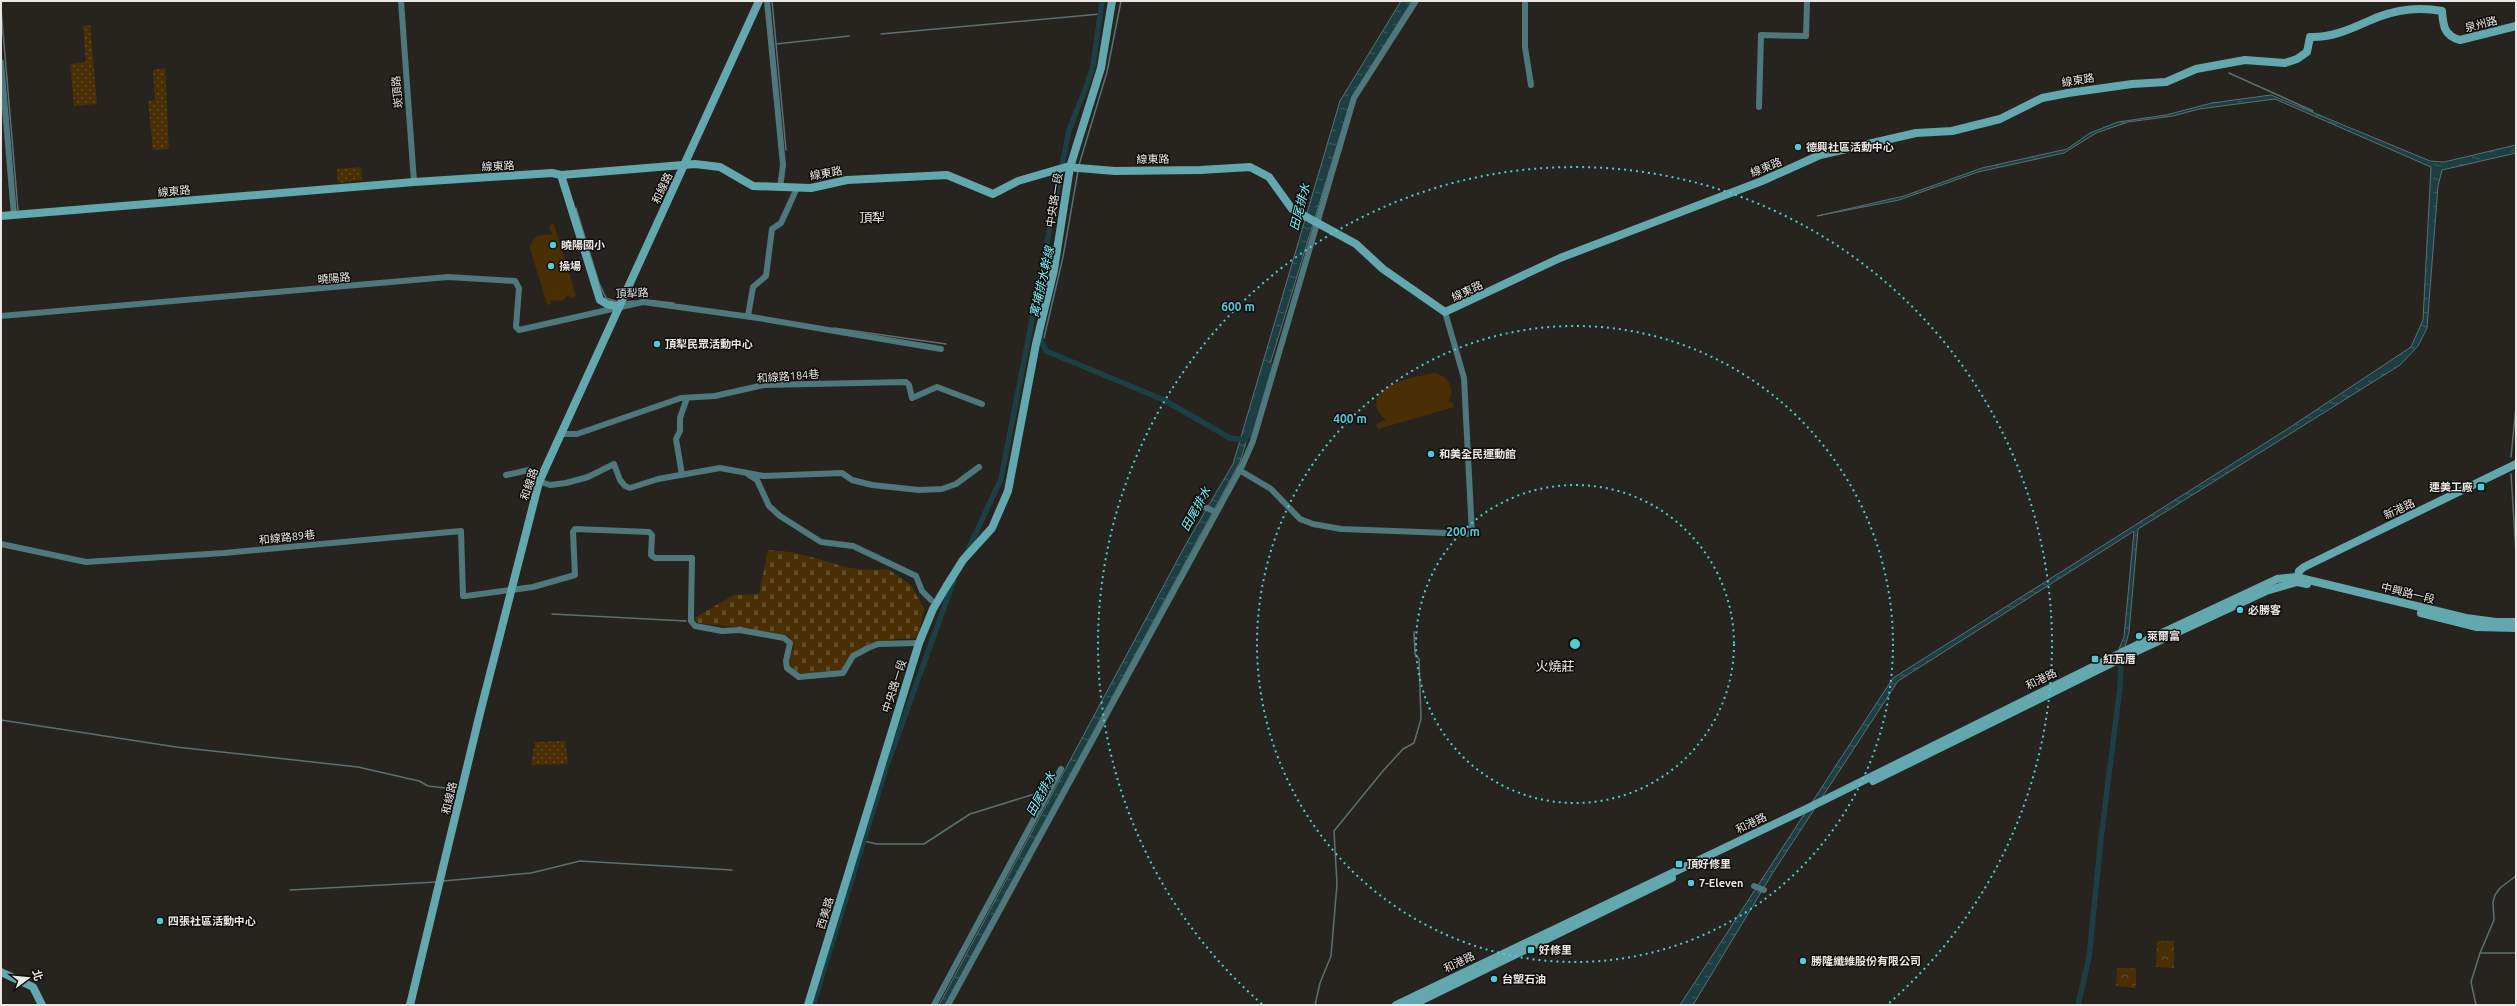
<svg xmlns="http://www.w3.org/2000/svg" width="2517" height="1006" viewBox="0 0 2517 1006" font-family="Ubuntu,'Noto Sans TC',sans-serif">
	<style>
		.grass { fill: url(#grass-dots) }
		.forest { fill: url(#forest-crowns) }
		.cemetery { fill: url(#cemetery-stones) }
		.pitch { fill: #4a2f05 }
		.water { fill: url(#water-ripples); stroke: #5a7173 }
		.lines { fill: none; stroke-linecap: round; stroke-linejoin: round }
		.stream { stroke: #5a7173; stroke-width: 1.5 }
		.canal { stroke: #1c3f43; stroke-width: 5.5 }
		.river { stroke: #1c3f43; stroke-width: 10 }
		.street { stroke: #4e787c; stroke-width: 6 }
		.secondary { stroke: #63a8af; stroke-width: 8 }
		.ring { fill: none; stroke: #52cbd7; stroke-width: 2; stroke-dasharray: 2 4 }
		.poi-dot { fill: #52cbd7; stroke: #0e0d0b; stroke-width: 1.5 }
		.labels { text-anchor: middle; stroke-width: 3; stroke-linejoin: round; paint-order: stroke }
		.street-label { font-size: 11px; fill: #e9e6e3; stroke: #0e0d0b }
		.poi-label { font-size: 11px; font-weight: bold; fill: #e9e6e3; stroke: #0e0d0b; text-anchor: start }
		.water-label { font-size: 12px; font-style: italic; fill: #7ef3fe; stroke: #0e0d0b }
		.quarter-label { font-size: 13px; fill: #e9e6e3; stroke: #0e0d0b }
		.centre { fill: #52cbd7; stroke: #0e0d0b; stroke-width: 2 }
		.ring-label { font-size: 12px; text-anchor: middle; font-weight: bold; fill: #52cbd7; stroke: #0e0d0b; stroke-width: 3; stroke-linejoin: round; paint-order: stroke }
	</style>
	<defs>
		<pattern id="grass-dots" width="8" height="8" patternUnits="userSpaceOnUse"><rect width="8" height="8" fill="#4a2f05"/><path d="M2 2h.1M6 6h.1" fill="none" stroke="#644d29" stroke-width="1.8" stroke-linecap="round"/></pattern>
		<pattern id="forest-crowns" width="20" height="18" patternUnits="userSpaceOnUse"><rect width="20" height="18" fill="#4a2f05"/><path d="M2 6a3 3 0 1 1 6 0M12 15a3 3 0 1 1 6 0" fill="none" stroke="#644d29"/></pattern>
		<pattern id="cemetery-stones" width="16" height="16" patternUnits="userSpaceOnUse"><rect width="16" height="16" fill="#4a2f05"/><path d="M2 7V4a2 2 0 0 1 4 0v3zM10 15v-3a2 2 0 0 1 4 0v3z" fill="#644d29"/></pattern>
		<pattern id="water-ripples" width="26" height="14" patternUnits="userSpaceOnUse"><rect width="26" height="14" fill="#1c3f43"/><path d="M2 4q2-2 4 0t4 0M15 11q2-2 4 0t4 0" fill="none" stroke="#3d5b5e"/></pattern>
	</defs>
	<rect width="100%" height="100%" fill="#27231f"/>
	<!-- grass -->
	<g class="grass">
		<polygon points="90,25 97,104 74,106 70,64 86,62 83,26"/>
		<polygon points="165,68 169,149 153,150 148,101 155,100 153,70"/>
		<polygon points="361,167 362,180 338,183 337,169"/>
		<polygon points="565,741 568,764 531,765 535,742"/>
	</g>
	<!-- forest -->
	<g class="forest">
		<polygon points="2157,941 2174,941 2174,968 2156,967"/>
		<polygon points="2117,968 2136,968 2136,988 2116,986"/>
	</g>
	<!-- cemetery -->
	<path class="cemetery" d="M768 550C778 551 789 551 799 554 834 562 849 573 888 569L911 585 924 609 918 638C888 640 853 638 842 671L803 674 791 670 790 656 794 648 790 637 742 628 698 623 694 618 734 595 759 594Z"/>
	<!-- pitch -->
	<g class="pitch">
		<path d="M554 224 576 296 571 298 569 295 562 301 550 300 551 304 547 305 530 248C532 237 541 232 552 235L549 225Z"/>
		<path d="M1435 373C1449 377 1455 388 1449 402H1452L1454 407 1378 429 1376 424 1386 420C1353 389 1414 376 1435 373Z"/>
	</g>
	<!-- water -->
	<g class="water">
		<polygon points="1401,1 1412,1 1352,97 1240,462 945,1005 939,1005 1186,544 1233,464 1340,101"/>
		<polygon points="2271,95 2430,161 2444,162 2516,145 2516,153 2442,170 2438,186 2427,328 2418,346 2400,365 2138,529 2129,632 2125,647 2119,649 2124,637 2134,531 1898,681 1772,874 1693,1005 1680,1005 1893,678 2289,428 2411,347 2423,320 2431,167 2275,99 2199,109 2173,116 2128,122 2096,133 2064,153 1978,172 1899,200 1817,216 1904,196 1982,168 2067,149 2090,133 2118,122 2166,115 2212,103"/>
	</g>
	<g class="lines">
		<!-- stream -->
		<g class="stream">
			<polyline points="772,1 786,150"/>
			<polyline points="1,8 18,210"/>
			<polyline points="881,34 1100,14"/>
			<polyline points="776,44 849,36"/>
			<polyline points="2229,73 2313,111"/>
			<polyline points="1079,165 1107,72 1121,1"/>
			<polyline points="576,208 599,283 606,298 618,302"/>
			<polyline points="2516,258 2516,274"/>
			<polyline points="646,300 674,303"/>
			<polyline points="624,302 634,301"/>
			<polyline points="834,328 946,344"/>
			<polyline points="1044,338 1063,257 1078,171"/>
			<polyline points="2511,457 2516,407"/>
			<polyline points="2511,474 2516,553"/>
			<polyline points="552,614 686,621"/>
			<polyline points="1,720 176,747 358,767 419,781 428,786 454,789"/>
			<polyline points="864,841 877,844 924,844 970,814 1041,792 1046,795"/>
			<polyline points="443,881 531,873 580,861 732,870"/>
			<polyline points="290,890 437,882"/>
			<polyline points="2480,953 2516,953"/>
			<polyline points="1315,1005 1320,983 1331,956 1337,884 1334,831 1382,772 1403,749 1414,743 1421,719 1419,659 1415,654 1414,632"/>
			<polyline points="2476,1005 2471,982 2480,953 2494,920 2493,902 2495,895 2500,888 2516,876"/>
		</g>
		<!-- canal -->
		<g class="canal">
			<polyline points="1041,334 1040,339 1046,351 1164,400 1230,438 1246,440"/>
			<polyline points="966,554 1001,479 1069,130 1087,85 1093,66 1102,1"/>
			<polyline points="813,1005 887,765 954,580"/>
			<polyline points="2078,1005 2089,957 2101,838 2120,687 2121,657"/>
		</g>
		<!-- river -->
		<polyline class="river" points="1249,433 1270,368"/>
		<!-- street -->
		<g class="street">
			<polyline points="401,1 414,182"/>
			<polyline points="767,1 783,165 780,188"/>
			<polyline points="1525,1 1525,47 1531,85"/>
			<polyline points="1,62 14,215"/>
			<polyline points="1759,107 1761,35 1806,36 1807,1"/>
			<polyline points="1,316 448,277 515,281 519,288 516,327 519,330 643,302 758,318 941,349"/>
			<polyline points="748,316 753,287 766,276 772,229 781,223 797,188"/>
			<polyline points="561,434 577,434 681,398 715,396 764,385 906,382 909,385 912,398 937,387 982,404"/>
			<polyline points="1239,470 1271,489 1300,519 1313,524 1341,529 1472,534 1464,378 1445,312"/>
			<polyline points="506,475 529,470 535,480 550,485 566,483 588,477 614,464 620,480 625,486 630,488 658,479 720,468 764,476 842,473 852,480 872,485 919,490 942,489 956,484 979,467"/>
			<polyline points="682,475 676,439 680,431 680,418 687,398"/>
			<polyline points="749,475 757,480 769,506 780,516 821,542 853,546 916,576 922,591 931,600"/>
			<polyline points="1204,507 1216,512"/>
			<polyline points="1,544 86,562 224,553 461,531 463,596 466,596 533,587 575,575 573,532 575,529 649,532 652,535 651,555 655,558 692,558 691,613 691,621 695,626 722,631 740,630 784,638 790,643 786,661 787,668 799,677 843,673 853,656 868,648 878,644 919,643"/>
			<polyline points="1754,886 1764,890"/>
			<polyline points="934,1005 1061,769"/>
			<polyline points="948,1005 1243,464 1253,441 1354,98 1416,1"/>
		</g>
		<!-- secondary -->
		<g class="secondary">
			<polyline points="561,175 600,300 607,304 619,307"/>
			<path d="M1 216 414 182 552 173 561 175 695 164 720 167 753 186 811 188 847 180 947 175 993 194 1018 181 1066 167 1115 171 1200 170 1250 167 1269 177 1292 209 1356 244 1383 269 1445 312 1560 258 1762 181 1820 155 1916 133 1952 131 2000 119 2042 98 2068 93 2132 84 2166 82 2196 69 2245 60 2285 63 2297 59 2307 52 2310 37C2335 38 2356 26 2378 17 2399 9 2421 7 2442 11 2443 25 2444 36 2460 40L2516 26"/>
			<polyline points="2297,582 2299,571 2304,567 2516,464"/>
			<polyline points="2421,613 2477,627 2516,628"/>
			<polyline points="1873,781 2126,656 2266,591 2297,582 2307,584"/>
			<polyline points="1,972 33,987 42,1005"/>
			<polyline points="410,1005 480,713 539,482 759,1"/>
			<polyline points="808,1005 919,643 933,609 946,587 963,560 992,528 1008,491 1036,344 1054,270 1070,167 1101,68 1112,1"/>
			<polyline points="1396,1005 1806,809 2151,638 2277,579 2296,577 2466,618 2496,622 2516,622"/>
			<polyline points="1412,1005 1672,878"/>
		</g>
	</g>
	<!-- distance rings -->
	<g class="ring">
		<circle cx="1575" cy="644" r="159"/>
		<circle cx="1575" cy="644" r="318"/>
		<path d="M1262 1004A477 477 0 1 1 1888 1004"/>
	</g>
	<!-- markers -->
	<g class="poi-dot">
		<circle cx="1798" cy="147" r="4"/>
		<circle cx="553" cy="245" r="4"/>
		<circle cx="551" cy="266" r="4"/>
		<circle cx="657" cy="344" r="4"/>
		<circle cx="1431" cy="454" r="4"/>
		<rect x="2477" y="483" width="8" height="8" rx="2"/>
		<circle cx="2240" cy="610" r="4"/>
		<circle cx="2139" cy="636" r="4"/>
		<rect x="2091" y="655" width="8" height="8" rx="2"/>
		<rect x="1675" y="860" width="8" height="8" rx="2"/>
		<circle cx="1691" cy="883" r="4"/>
		<circle cx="160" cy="921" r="4"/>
		<rect x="1527" y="946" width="8" height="8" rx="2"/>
		<circle cx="1803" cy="961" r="4"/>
		<circle cx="1494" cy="979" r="4"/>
	</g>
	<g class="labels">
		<!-- street labels -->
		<g class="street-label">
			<text transform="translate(2481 24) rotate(-14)" y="4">泉州路</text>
			<text transform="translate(2078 80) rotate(-9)" y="4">線東路</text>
			<text transform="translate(397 92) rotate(-95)" y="4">崁頂路</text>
			<text transform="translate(1153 159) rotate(-1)" y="4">線東路</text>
			<text transform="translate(498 166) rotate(-3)" y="4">線東路</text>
			<text transform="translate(1766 167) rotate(-22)" y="4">線東路</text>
			<text transform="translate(826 173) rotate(-10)" y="4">線東路</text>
			<text transform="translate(662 188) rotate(-65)" y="4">和線路</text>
			<text transform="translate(174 191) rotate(-5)" y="4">線東路</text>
			<text transform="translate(1054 200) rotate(-81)" y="4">中央路一段</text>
			<text transform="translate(334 278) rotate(-5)" y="4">曉陽路</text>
			<text transform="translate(1467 291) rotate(-25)" y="4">線東路</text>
			<text transform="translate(632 293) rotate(-2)" y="4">頂犁路</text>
			<text transform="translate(788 376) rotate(-4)" y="4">和線路184巷</text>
			<text transform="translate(529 484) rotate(-71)" y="4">和線路</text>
			<text transform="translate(2399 509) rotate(-25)" y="4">新港路</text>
			<text transform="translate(287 537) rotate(-6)" y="4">和線路89巷</text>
			<text transform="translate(2408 593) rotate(14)" y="4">中興路一段</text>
			<text transform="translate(2041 679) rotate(-26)" y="4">和港路</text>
			<text transform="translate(894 686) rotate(-72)" y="4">中央路一段</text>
			<text transform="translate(449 798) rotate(-77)" y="4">和線路</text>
			<text transform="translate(1751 823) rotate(-26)" y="4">和港路</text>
			<text transform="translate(825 913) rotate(-73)" y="4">西美路</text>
			<text transform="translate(1459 962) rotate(-26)" y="4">和港路</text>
		</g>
		<!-- poi labels -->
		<g class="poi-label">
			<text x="1806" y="151">德興社區活動中心</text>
			<text x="561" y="249">曉陽國小</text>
			<text x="559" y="270">操場</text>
			<text x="665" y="348">頂犁民眾活動中心</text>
			<text x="1439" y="458">和美全民運動館</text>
			<text x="2473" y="491" text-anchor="end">連美工廠</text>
			<text x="2248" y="614">必勝客</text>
			<text x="2147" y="640">萊爾富</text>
			<text x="2103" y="663">紅瓦厝</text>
			<text x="1687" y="868">頂好修里</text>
			<text x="1699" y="887">7-Eleven</text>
			<text x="168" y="925">四張社區活動中心</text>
			<text x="1539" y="954">好修里</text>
			<text x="1811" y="965">勝隆纖維股份有限公司</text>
			<text x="1502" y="983">台塑石油</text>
		</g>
		<!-- water labels -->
		<g class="water-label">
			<text transform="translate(1300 207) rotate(-75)" y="4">田尾排水</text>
			<text transform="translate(1042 282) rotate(-77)" y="4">寓埔排水幹線</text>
			<text transform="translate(1196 509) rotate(-61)" y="4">田尾排水</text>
			<text transform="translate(1041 794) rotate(-62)" y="4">田尾排水</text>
		</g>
		<!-- quarter labels -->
		<g class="quarter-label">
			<text x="872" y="222">頂犁</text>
			<text x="1555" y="671">火燒莊</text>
		</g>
	</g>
	<circle cx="1575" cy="644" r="6" class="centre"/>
	<g class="ring-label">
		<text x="1238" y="311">600 m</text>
		<text x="1350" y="423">400 m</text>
		<text x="1463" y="536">200 m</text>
	</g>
	<!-- border -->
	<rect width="2517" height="1006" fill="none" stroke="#e9e6e3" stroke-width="4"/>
	<!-- north arrow -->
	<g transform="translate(28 978) rotate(74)" stroke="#0e0d0b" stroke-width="3" paint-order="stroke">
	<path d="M0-3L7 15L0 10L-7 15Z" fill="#e9e6e3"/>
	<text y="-6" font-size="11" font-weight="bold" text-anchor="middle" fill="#e9e6e3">北</text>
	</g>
</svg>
